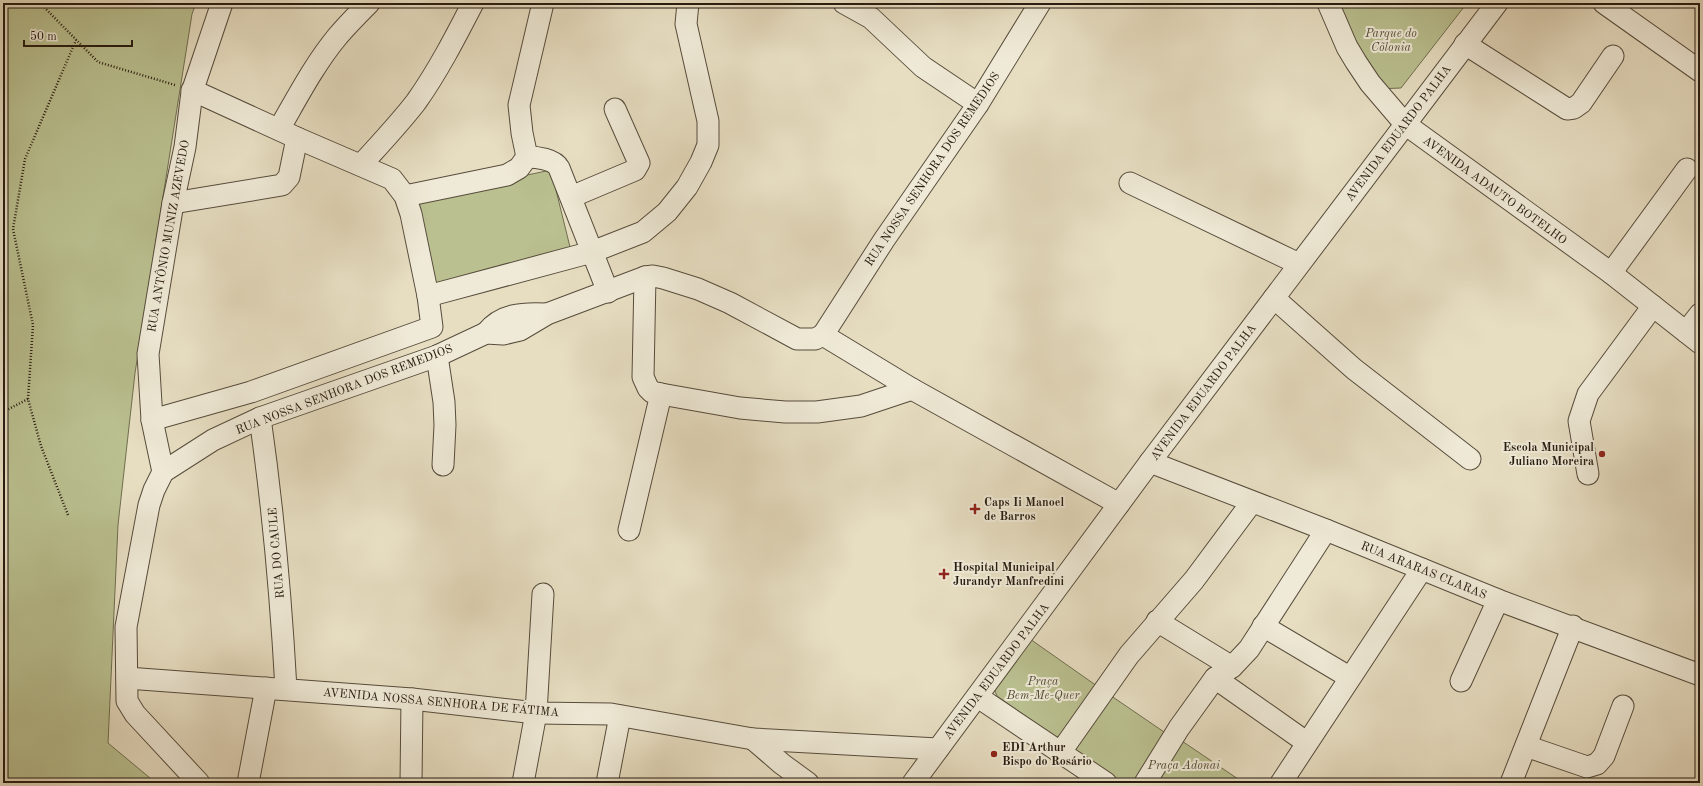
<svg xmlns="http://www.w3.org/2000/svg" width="1703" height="786" viewBox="0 0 1703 786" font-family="'Old Standard TT',serif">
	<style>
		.green { fill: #bac090; stroke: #706e50 }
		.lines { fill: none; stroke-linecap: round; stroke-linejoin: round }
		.minor-casing { stroke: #574c3c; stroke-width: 23 }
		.path { stroke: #271b10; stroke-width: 2.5; stroke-dasharray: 1 2; stroke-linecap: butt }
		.minor { stroke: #efead7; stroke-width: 21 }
		.poi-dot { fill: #8f2418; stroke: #efead7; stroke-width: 1.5 }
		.labels { text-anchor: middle; stroke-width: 4; stroke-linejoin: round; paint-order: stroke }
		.park-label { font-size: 12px; font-style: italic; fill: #534d36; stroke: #efead7 }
		.street-label { font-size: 12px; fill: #271b10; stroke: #efead7 }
		.poi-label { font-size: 12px; font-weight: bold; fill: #271b10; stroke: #efead7; text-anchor: start }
	</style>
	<rect width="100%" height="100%" fill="#e7dec2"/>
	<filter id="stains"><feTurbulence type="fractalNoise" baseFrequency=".005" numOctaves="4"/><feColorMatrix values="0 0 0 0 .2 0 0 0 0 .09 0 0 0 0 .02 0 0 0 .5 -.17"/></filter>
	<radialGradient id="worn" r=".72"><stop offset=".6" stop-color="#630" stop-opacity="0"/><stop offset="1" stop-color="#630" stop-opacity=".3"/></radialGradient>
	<!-- green -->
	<g class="green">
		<polygon points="3,3 196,3 192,14 135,373 118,525 108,743 156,783 3,783"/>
		<polygon points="1331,3 1467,3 1401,88 1376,89"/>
		<polygon points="551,170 571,251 433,286 413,199"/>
		<polygon points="1030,639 1097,686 1060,737 1055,737 997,696 995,691 995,687"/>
		<polygon points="1107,693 1167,734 1135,783 1121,783 1075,751 1076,738"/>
		<polygon points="1179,739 1244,783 1151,783"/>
	</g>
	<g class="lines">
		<!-- minor casing -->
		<g class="minor-casing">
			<g id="minor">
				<polyline points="844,3 871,18 923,67 978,104"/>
				<polyline points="1040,3 978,104 884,240 823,335 912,389 1119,504"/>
				<polyline points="1328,3 1347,47 1356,62 1370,83 1405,124 1611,273 1700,343"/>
				<polyline points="1604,3 1700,71"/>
				<polyline points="1465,44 1567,109 1574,108 1581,103 1613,56"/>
				<path d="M279 129C297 98 314 65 337 37 347 25 358 14 369 3"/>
				<path d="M527 157C537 157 554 159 559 168L608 292"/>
				<polyline points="527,157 522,133 519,105 543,3"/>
				<path d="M361 165C380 144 399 124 416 102 438 71 456 36 473 3"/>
				<polyline points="1130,183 1299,264"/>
				<polyline points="405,196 507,175 519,168 527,157"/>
				<polyline points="571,197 635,170 639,163 615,109"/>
				<polyline points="173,203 282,185 289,177 297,138"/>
				<polyline points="1611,273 1687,169"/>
				<polyline points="645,277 643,377 648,388 652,392 661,394 740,408 785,412 817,412 861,406 912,389"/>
				<polyline points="428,296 592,252 643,232 667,212 687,187 701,162 708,145 708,121 686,24 688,3"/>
				<polyline points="1274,298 1354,369 1470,459"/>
				<polyline points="1686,332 1700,314"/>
				<path d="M486 333C501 314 522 313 545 314"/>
				<polyline points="437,356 444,402 445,425 443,465"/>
				<path d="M260 418C273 508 281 598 286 689"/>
				<polyline points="152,420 251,392 432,327 428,296 411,214 405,196 392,179 297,138 192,90"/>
				<polyline points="1150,462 1326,530 1498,600 1700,675"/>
				<polyline points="163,472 152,420 148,354 173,203 185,147 192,92 222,3"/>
				<polyline points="1588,474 1579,421 1588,394 1653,306"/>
				<polyline points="629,530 661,394"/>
				<polyline points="1157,621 1232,667"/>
				<polyline points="1263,626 1349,677"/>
				<polyline points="127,678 412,699 536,713 611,714 753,739 938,749"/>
				<polyline points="1215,678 1306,742"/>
				<polyline points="1461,681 1498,600"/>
				<polyline points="978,697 1106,783"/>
				<polyline points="753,739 782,764 808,783"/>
				<polyline points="1526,746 1587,767 1597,764 1604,756 1623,706"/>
				<polyline points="1060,753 1129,655 1194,580 1252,502"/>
				<polyline points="199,783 135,714 127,701 126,627 149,505 154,490 163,472 213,440 260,418 437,356 486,333 503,334 520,330 547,314 645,277 653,276 663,278 698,289 730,303 797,339 815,339 823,335"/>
				<polyline points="248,783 266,688"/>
				<polyline points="411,783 412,699"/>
				<polyline points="523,783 536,713 543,594"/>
				<polyline points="607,783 620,716"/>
				<polyline points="913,783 1150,462 1497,3"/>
				<polyline points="1145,783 1179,728 1215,678 1232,667 1249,649 1326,530"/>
				<polyline points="1281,783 1422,569"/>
				<polyline points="1511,783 1573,626"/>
			</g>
		</g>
		<!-- path -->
		<g class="path">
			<polyline points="40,3 98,62 175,85"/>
			<polyline points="3,412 28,399"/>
			<polyline points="68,515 41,446 28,399 33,325 13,229 25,159 76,40"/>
		</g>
		<!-- minor -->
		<use href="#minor" class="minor"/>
	</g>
	<!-- markers -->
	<g class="poi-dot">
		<circle cx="1602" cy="454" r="4"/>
		<path d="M973 503h4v4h4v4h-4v4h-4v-4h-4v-4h4z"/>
		<path d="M942 568h4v4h4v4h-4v4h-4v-4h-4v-4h4z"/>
		<circle cx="994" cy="754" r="4"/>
	</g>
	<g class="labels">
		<!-- park labels -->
		<g class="park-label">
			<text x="1391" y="37">Parque do<tspan x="1391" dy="14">Cõlonia</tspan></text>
			<text x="1043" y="685">Praça<tspan x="1043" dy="14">Bem-Me-Quer</tspan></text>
			<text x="1184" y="769">Praça Adonai</text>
		</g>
		<!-- street labels -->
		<g class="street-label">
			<text transform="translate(1398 133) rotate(-53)" y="4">AVENIDA EDUARDO PALHA</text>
			<text transform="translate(932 169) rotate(-56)" y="4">RUA NOSSA SENHORA DOS REMEDIOS</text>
			<text transform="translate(1495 190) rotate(36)" y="4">AVENIDA ADAUTO BOTELHO</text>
			<text transform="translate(168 236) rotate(-80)" y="4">RUA ANTÔNIO MUNIZ AZEVEDO</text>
			<text transform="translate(344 389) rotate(-21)" y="4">RUA NOSSA SENHORA DOS REMEDIOS</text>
			<text transform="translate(1203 392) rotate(-53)" y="4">AVENIDA EDUARDO PALHA</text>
			<text transform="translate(276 553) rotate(-95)" y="4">RUA DO CAULE</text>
			<text transform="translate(1424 570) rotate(22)" y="4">RUA ARARAS CLARAS</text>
			<text transform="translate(996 671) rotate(-53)" y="4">AVENIDA EDUARDO PALHA</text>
			<text transform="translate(441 702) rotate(5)" y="4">AVENIDA NOSSA SENHORA DE FÁTIMA</text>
		</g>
		<!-- poi labels -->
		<g class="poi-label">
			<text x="1594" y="451" text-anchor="end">Escola Municipal<tspan x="1594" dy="14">Juliano Moreira</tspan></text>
			<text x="984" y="506">Caps Ii Manoel<tspan x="984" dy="14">de Barros</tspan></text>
			<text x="953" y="571">Hospital Municipal<tspan x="953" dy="14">Jurandyr Manfredini</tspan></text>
			<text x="1002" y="751">EDI Arthur<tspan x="1002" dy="14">Bispo do Rosário</tspan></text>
		</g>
	</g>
	<!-- margin -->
	<rect width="1703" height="786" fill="none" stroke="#e7dec2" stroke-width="16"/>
	<rect x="4" y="4" width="1695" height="778" fill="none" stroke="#271b10" stroke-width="2"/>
	<rect x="8" y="8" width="1687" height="770" fill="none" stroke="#271b10"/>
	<!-- scale -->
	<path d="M24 40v6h108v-6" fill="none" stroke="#271b10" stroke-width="2"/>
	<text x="30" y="40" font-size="12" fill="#271b10" stroke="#efead7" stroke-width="3" paint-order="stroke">50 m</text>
	<rect width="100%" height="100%" filter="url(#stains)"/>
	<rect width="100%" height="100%" fill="url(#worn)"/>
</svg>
